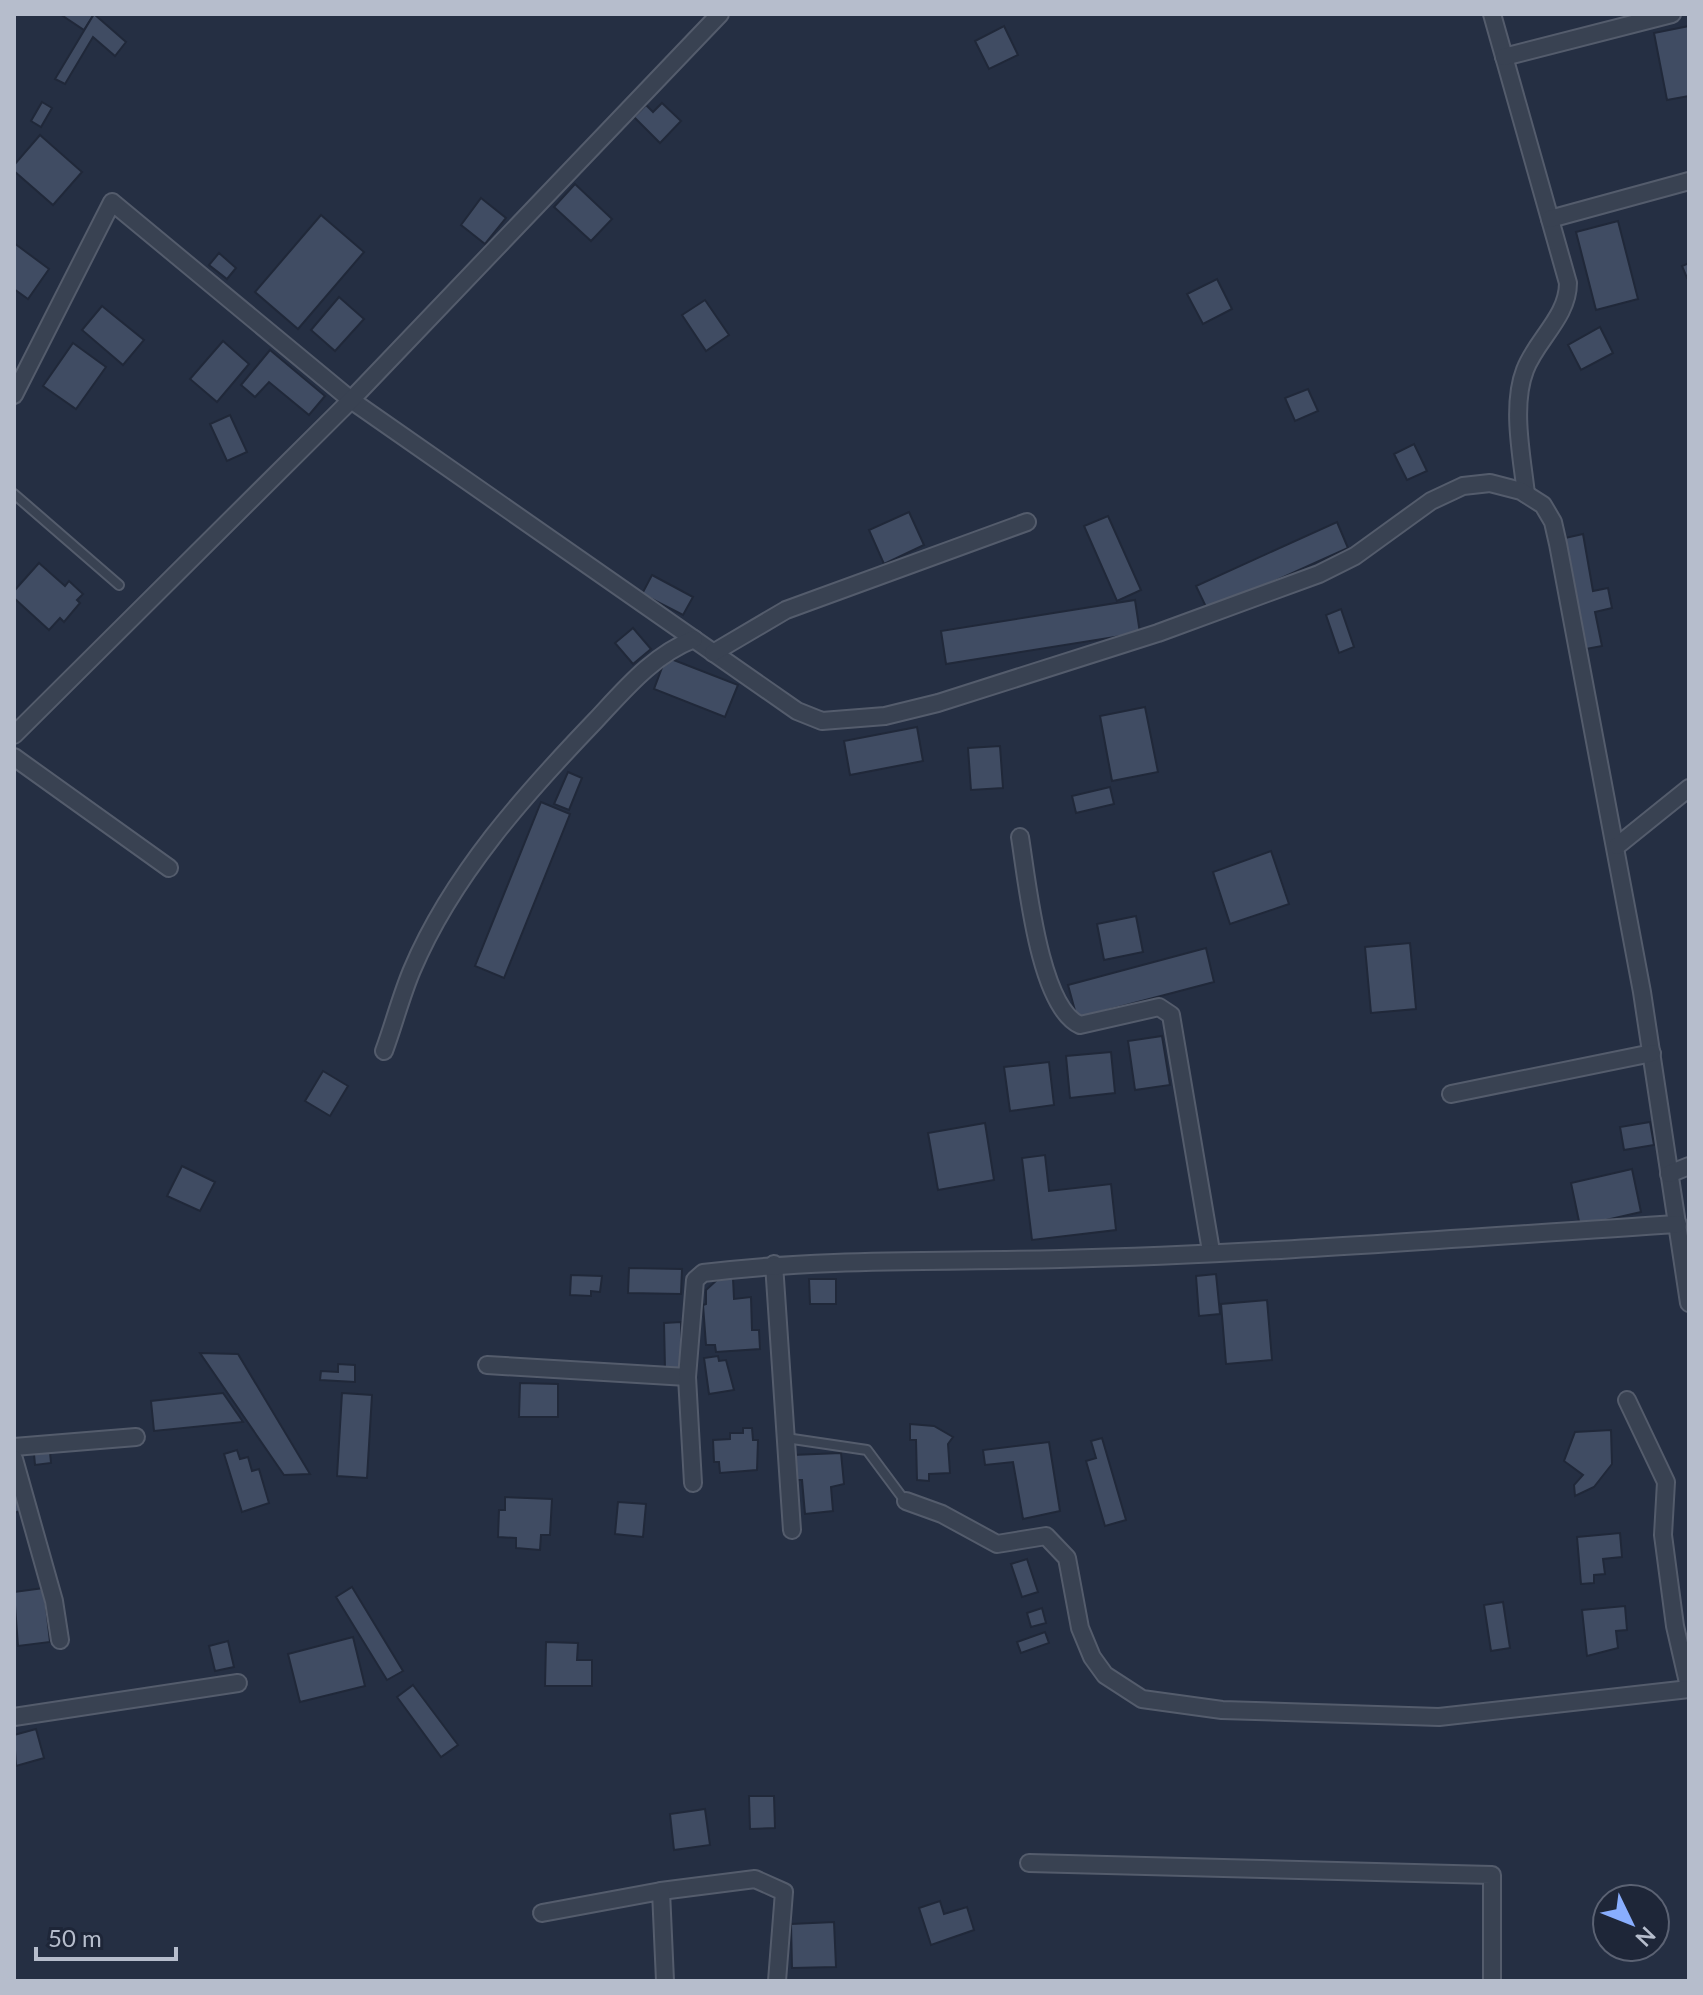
<svg xmlns="http://www.w3.org/2000/svg" width="1703" height="1995" viewBox="0 0 1703 1995" font-family="Lato,sans-serif">
	<style>
		.building { fill: #404c63; stroke: #202839; stroke-width: 2 }
		.lines { fill: none; stroke-linecap: round; stroke-linejoin: round }
		.service-casing { stroke: #545c6c; stroke-width: 12 }
		.minor-casing { stroke: #545c6c; stroke-width: 20 }
		.service { stroke: #394252; stroke-width: 8 }
		.minor { stroke: #394252; stroke-width: 16 }
	</style>
	<rect width="100%" height="100%" fill="#252f43"/>
	<!-- building -->
	<g class="building">
		<polygon points="60,14 94,14 84,30"/>
		<polygon points="94,14 126,42 115,56 93,37 65,84 55,79"/>
		<polygon points="1004,26 1018,55 989,69 975,41"/>
		<polygon points="1689,26 1689,96 1667,100 1654,33"/>
		<polygon points="42,102 52,108 41,127 31,121"/>
		<polygon points="662,103 681,121 660,143 634,117 646,105 653,112"/>
		<polygon points="40,135 82,172 53,205 14,171 14,165"/>
		<polygon points="575,184 612,219 591,241 554,207"/>
		<polygon points="481,198 506,218 485,244 461,225"/>
		<polygon points="321,215 364,252 298,329 255,292"/>
		<polygon points="1618,221 1638,299 1596,310 1576,232"/>
		<polygon points="14,243 49,269 28,299 14,289"/>
		<polygon points="219,253 236,268 227,279 209,265"/>
		<polygon points="1689,263 1689,277 1687,278 1682,266"/>
		<polygon points="1217,279 1232,309 1203,324 1187,294"/>
		<polygon points="339,297 364,319 335,351 311,330"/>
		<polygon points="705,300 729,335 706,351 682,315"/>
		<polygon points="102,306 144,340 123,365 82,330"/>
		<polygon points="1600,327 1613,353 1581,370 1568,345"/>
		<polygon points="223,341 249,364 217,402 190,379"/>
		<polygon points="73,343 106,367 76,409 43,386"/>
		<polygon points="270,350 325,396 309,415 269,382 255,397 241,385"/>
		<polygon points="1308,389 1318,411 1295,421 1285,398"/>
		<polygon points="230,415 247,452 227,461 210,424"/>
		<polygon points="1414,444 1427,471 1407,480 1394,454"/>
		<polygon points="909,512 924,545 884,564 869,530"/>
		<polygon points="1108,516 1141,590 1117,601 1084,526"/>
		<polygon points="1337,522 1348,548 1208,611 1196,586"/>
		<polygon points="1583,534 1593,591 1608,588 1612,608 1595,612 1602,646 1586,649 1565,538"/>
		<polygon points="39,563 65,586 69,581 83,594 77,600 80,603 64,622 60,618 49,630 14,598 14,591"/>
		<polygon points="652,575 693,597 683,615 642,594"/>
		<polygon points="1135,600 1140,633 946,664 941,631"/>
		<polygon points="1341,609 1354,647 1339,653 1326,615"/>
		<polygon points="633,628 651,649 633,664 615,643"/>
		<polygon points="666,657 738,685 725,717 654,689"/>
		<polygon points="1145,707 1158,772 1112,781 1100,716"/>
		<polygon points="917,727 923,761 850,775 844,741"/>
		<polygon points="1000,746 1003,788 971,790 968,748"/>
		<polygon points="568,772 582,778 569,810 554,804"/>
		<polygon points="1110,787 1114,804 1076,813 1072,796"/>
		<polygon points="541,802 570,814 504,978 475,966"/>
		<polygon points="1271,851 1289,904 1230,924 1213,872"/>
		<polygon points="1136,916 1143,952 1104,960 1097,924"/>
		<polygon points="1410,943 1416,1009 1371,1013 1365,947"/>
		<polygon points="1206,948 1214,982 1077,1018 1068,985"/>
		<polygon points="1162,1036 1170,1085 1135,1090 1128,1041"/>
		<polygon points="1111,1052 1115,1093 1070,1098 1066,1056"/>
		<polygon points="1049,1062 1054,1105 1010,1111 1004,1067"/>
		<polygon points="323,1071 348,1086 330,1116 305,1101"/>
		<polygon points="1650,1122 1654,1145 1624,1150 1620,1127"/>
		<polygon points="985,1123 994,1180 938,1190 928,1133"/>
		<polygon points="1045,1155 1049,1191 1111,1184 1116,1230 1032,1240 1022,1158"/>
		<polygon points="182,1166 215,1182 200,1211 167,1196"/>
		<polygon points="1632,1169 1641,1212 1580,1226 1571,1183"/>
		<polygon points="629,1268 682,1269 681,1294 628,1293"/>
		<polygon points="1216,1274 1220,1314 1199,1316 1196,1276"/>
		<polygon points="571,1275 602,1276 600,1292 591,1291 591,1296 570,1295"/>
		<polygon points="733,1278 734,1299 751,1297 752,1330 759,1330 760,1349 716,1352 715,1345 706,1345 703,1305 706,1304 706,1290 718,1279"/>
		<polygon points="809,1279 836,1279 836,1304 810,1304"/>
		<polygon points="1267,1300 1272,1360 1226,1364 1221,1304"/>
		<polygon points="681,1322 682,1369 665,1369 664,1323"/>
		<polygon points="200,1353 238,1354 310,1474 284,1475"/>
		<polygon points="718,1356 719,1361 726,1360 734,1390 709,1394 704,1358"/>
		<polygon points="338,1364 355,1365 355,1382 320,1380 321,1371 338,1372"/>
		<polygon points="520,1383 558,1384 558,1417 519,1417"/>
		<polygon points="223,1393 243,1422 154,1431 151,1401"/>
		<polygon points="342,1393 372,1395 367,1478 337,1476"/>
		<polygon points="910,1424 934,1426 953,1437 948,1444 950,1473 929,1474 929,1481 917,1480 916,1440 910,1440"/>
		<polygon points="743,1428 752,1428 753,1440 758,1440 757,1470 720,1473 719,1462 714,1462 713,1440 730,1439 730,1433 743,1433"/>
		<polygon points="1611,1430 1612,1464 1594,1487 1575,1496 1574,1485 1583,1475 1564,1461 1575,1432"/>
		<polygon points="1102,1438 1126,1520 1105,1526 1086,1461 1096,1458 1091,1441"/>
		<polygon points="1049,1442 1060,1511 1023,1519 1013,1462 985,1465 983,1450"/>
		<polygon points="237,1450 240,1459 248,1457 252,1471 259,1469 269,1503 242,1512 224,1454"/>
		<polygon points="50,1452 51,1463 35,1465 34,1454"/>
		<polygon points="841,1453 844,1484 831,1487 833,1511 805,1514 802,1480 794,1480 792,1455"/>
		<polygon points="14,1481 20,1511 14,1513"/>
		<polygon points="505,1497 552,1499 550,1535 541,1535 540,1550 516,1548 516,1538 498,1537 499,1510 505,1510"/>
		<polygon points="618,1502 646,1504 643,1537 615,1534"/>
		<polygon points="1620,1533 1622,1557 1603,1559 1605,1574 1594,1575 1594,1583 1581,1584 1577,1537"/>
		<polygon points="1027,1559 1038,1592 1022,1597 1011,1564"/>
		<polygon points="352,1587 403,1671 387,1680 336,1597"/>
		<polygon points="44,1588 50,1642 18,1646 14,1592"/>
		<polygon points="1503,1602 1510,1648 1491,1651 1484,1605"/>
		<polygon points="1625,1606 1627,1630 1616,1631 1618,1648 1587,1656 1582,1610"/>
		<polygon points="1042,1608 1046,1623 1031,1627 1027,1613"/>
		<polygon points="1045,1632 1049,1643 1021,1653 1017,1642"/>
		<polygon points="353,1637 365,1686 300,1702 288,1654"/>
		<polygon points="228,1641 234,1667 215,1671 209,1646"/>
		<polygon points="546,1642 578,1643 577,1660 592,1660 592,1686 545,1686"/>
		<polygon points="413,1685 458,1745 441,1757 397,1697"/>
		<polygon points="36,1729 44,1758 16,1766 14,1735"/>
		<polygon points="749,1796 774,1796 775,1828 750,1829"/>
		<polygon points="705,1809 710,1845 674,1850 670,1814"/>
		<polygon points="940,1901 944,1914 967,1907 974,1930 931,1945 919,1908"/>
		<polygon points="834,1922 836,1967 792,1968 791,1924"/>
	</g>
	<g class="lines">
		<!-- service casing -->
		<g class="service-casing">
			<g id="service">
				<polyline points="14,494 119,585"/>
				<polyline points="786,1438 867,1450 905,1501"/>
			</g>
		</g>
		<!-- minor casing -->
		<g class="minor-casing">
			<g id="minor">
				<path d="M1492 14 1568 283C1568 317 1536 340 1525 370 1511 406 1522 457 1526 494"/>
				<polyline points="1504,57 1672,14"/>
				<polyline points="1550,219 1689,181"/>
				<polyline points="14,395 112,202 351,400 797,711 822,721 885,716 938,703 1158,633 1319,574 1355,556 1431,501 1463,486 1490,483 1521,491 1543,505 1553,522 1558,544 1642,992 1689,1303"/>
				<polyline points="713,653 786,610 1027,522"/>
				<polyline points="14,735 351,400 720,14"/>
				<polyline points="14,757 169,868"/>
				<path d="M1020 837C1027 880 1039 1007 1080 1025L1159 1007 1171 1015 1211 1251"/>
				<polyline points="1617,846 1689,788"/>
				<path d="M384 1051C394 1024 401 996 412 970 452 875 526 793 596 720 625 689 653 655 694 639"/>
				<polyline points="1451,1094 1652,1053"/>
				<polyline points="1669,1174 1689,1166"/>
				<polyline points="774,1264 792,1530"/>
				<polyline points="487,1365 687,1377"/>
				<polyline points="1627,1400 1666,1482 1663,1535 1675,1626 1689,1687"/>
				<polyline points="14,1447 136,1437"/>
				<polyline points="14,1459 54,1601 60,1640"/>
				<path d="M693 1483 687 1377 695 1280 703 1273C824 1258 939 1262 1060 1259 1266 1254 1472 1237 1678 1224"/>
				<polyline points="906,1501 942,1514 997,1544 1046,1536 1067,1558 1080,1628 1092,1657 1105,1675 1142,1699 1222,1710 1439,1717 1689,1689"/>
				<polyline points="14,1717 238,1683"/>
				<polyline points="1029,1863 1492,1875 1492,1981"/>
				<polyline points="661,1891 755,1879 784,1892 777,1981"/>
				<polyline points="542,1913 661,1891 665,1981"/>
			</g>
		</g>
		<!-- service -->
		<use href="#service" class="service"/>
		<!-- minor -->
		<use href="#minor" class="minor"/>
	</g>
	<!-- border -->
	<rect width="1703" height="1995" fill="none" stroke="#b6bdcc" stroke-width="32"/>
	<!-- north arrow -->
	<g transform="translate(1631 1923) rotate(133)"><circle r="38" fill="#1e2638" stroke="#5b6273" stroke-width="2"/>
	<path d="M0-6L14 30L0 20L-14 30Z" fill="#89aefe"/>
	<text y="-12" font-size="22" font-weight="bold" text-anchor="middle" fill="#b6bdcc">N</text>
	</g>
	<!-- scale -->
	<path d="M36 1947v12h140v-12" fill="none" stroke="#b6bdcc" stroke-width="4"/>
	<text x="48" y="1947" font-size="24" fill="#b6bdcc" stroke="#1e2638" stroke-width="6" paint-order="stroke">50 m</text>
</svg>
